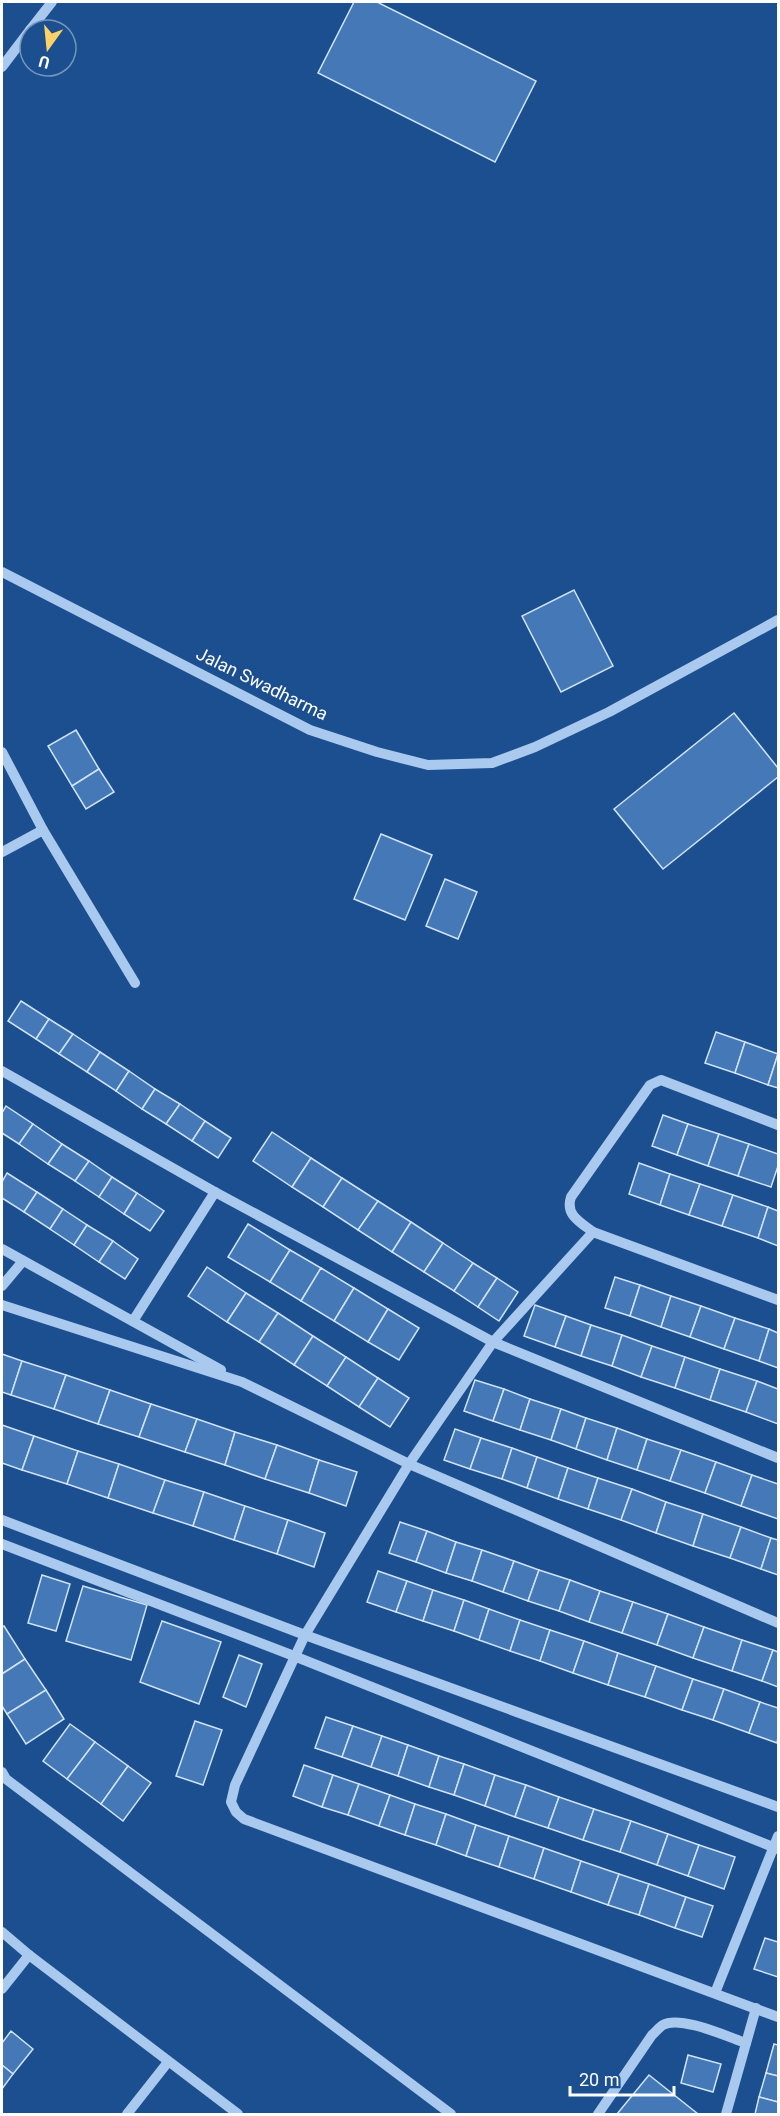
<svg xmlns="http://www.w3.org/2000/svg" width="780" height="2116" viewBox="0 0 780 2116" font-family="Roboto,sans-serif">
	<style>
		.building { fill: #4478b7; stroke: #cfe3fa; stroke-width: 1.5 }
		.lines { fill: none; stroke-linecap: round; stroke-linejoin: round }
		.minor { stroke: #a9c9ee; stroke-width: 10 }
		.labels { text-anchor: middle; stroke-width: 5; stroke-linejoin: round; paint-order: stroke }
		.street-label { font-size: 18px; fill: #fff; stroke: #1b4f8f }
	</style>
	<rect width="100%" height="100%" fill="#1b4f8f"/>
	<!-- building -->
	<g class="building">
		<polygon points="354,2 377,2 536,81 495,162 318,73"/>
		<polygon points="574,590 613,666 561,692 522,616"/>
		<polygon points="734,713 778,768 778,777 663,869 614,809"/>
		<polygon points="76,730 99,769 72,786 48,746"/>
		<polygon points="99,769 114,792 86,809 72,786"/>
		<polygon points="381,834 432,855 405,920 354,899"/>
		<polygon points="445,879 477,892 458,939 426,926"/>
		<polygon points="21,1001 49,1019 36,1039 8,1021"/>
		<polygon points="49,1019 73,1034 59,1054 36,1039"/>
		<polygon points="716,1032 745,1042 735,1073 705,1063"/>
		<polygon points="73,1034 100,1052 87,1072 59,1054"/>
		<polygon points="745,1042 778,1054 768,1085 735,1073"/>
		<polygon points="100,1052 129,1071 116,1091 87,1072"/>
		<polygon points="778,1054 778,1088 768,1085"/>
		<polygon points="129,1071 155,1089 142,1109 116,1091"/>
		<polygon points="155,1089 180,1104 166,1124 142,1109"/>
		<polygon points="180,1104 205,1121 192,1141 166,1124"/>
		<polygon points="6,1106 33,1124 19,1144 2,1133 2,1113"/>
		<polygon points="663,1115 688,1124 677,1155 652,1146"/>
		<polygon points="205,1121 231,1138 218,1158 192,1141"/>
		<polygon points="33,1124 62,1144 48,1164 19,1144"/>
		<polygon points="688,1124 719,1134 708,1166 677,1155"/>
		<polygon points="272,1132 311,1158 292,1187 253,1161"/>
		<polygon points="719,1134 749,1144 738,1176 708,1166"/>
		<polygon points="62,1144 89,1161 75,1181 48,1164"/>
		<polygon points="749,1144 778,1154 778,1166 771,1187 738,1176"/>
		<polygon points="311,1158 342,1178 323,1207 292,1187"/>
		<polygon points="89,1161 112,1177 99,1197 75,1181"/>
		<polygon points="639,1163 670,1174 660,1205 629,1194"/>
		<polygon points="7,1173 37,1192 24,1212 2,1198 2,1182"/>
		<polygon points="670,1174 700,1184 689,1215 660,1205"/>
		<polygon points="112,1177 137,1193 124,1214 99,1197"/>
		<polygon points="342,1178 378,1201 358,1230 323,1207"/>
		<polygon points="700,1184 733,1195 722,1226 689,1215"/>
		<polygon points="37,1192 63,1209 50,1229 24,1212"/>
		<polygon points="137,1193 164,1211 150,1231 124,1214"/>
		<polygon points="733,1195 768,1207 758,1238 722,1226"/>
		<polygon points="378,1201 411,1222 392,1252 358,1230"/>
		<polygon points="768,1207 778,1211 778,1246 758,1238"/>
		<polygon points="63,1209 87,1225 74,1245 50,1229"/>
		<polygon points="411,1222 443,1243 424,1272 392,1252"/>
		<polygon points="248,1224 290,1250 270,1282 228,1257"/>
		<polygon points="87,1225 113,1241 99,1262 74,1245"/>
		<polygon points="113,1241 138,1259 125,1279 99,1262"/>
		<polygon points="443,1243 473,1263 454,1291 424,1272"/>
		<polygon points="290,1250 321,1268 301,1301 270,1282"/>
		<polygon points="473,1263 497,1278 478,1307 454,1291"/>
		<polygon points="207,1267 246,1293 227,1322 188,1296"/>
		<polygon points="321,1268 354,1288 334,1321 301,1301"/>
		<polygon points="615,1277 640,1285 630,1316 605,1308"/>
		<polygon points="497,1278 518,1292 499,1321 478,1307"/>
		<polygon points="640,1285 671,1296 661,1327 630,1316"/>
		<polygon points="354,1288 388,1309 368,1342 334,1321"/>
		<polygon points="246,1293 278,1313 259,1342 227,1322"/>
		<polygon points="671,1296 701,1306 690,1337 661,1327"/>
		<polygon points="535,1305 566,1316 555,1347 524,1336"/>
		<polygon points="701,1306 735,1318 724,1349 690,1337"/>
		<polygon points="388,1309 419,1328 399,1360 368,1342"/>
		<polygon points="278,1313 313,1336 294,1365 259,1342"/>
		<polygon points="566,1316 591,1325 581,1356 555,1347"/>
		<polygon points="735,1318 769,1329 759,1361 724,1349"/>
		<polygon points="591,1325 622,1335 612,1366 581,1356"/>
		<polygon points="769,1329 778,1333 778,1368 759,1361"/>
		<polygon points="622,1335 652,1346 641,1377 612,1366"/>
		<polygon points="313,1336 346,1357 327,1386 294,1365"/>
		<polygon points="652,1346 685,1357 675,1388 641,1377"/>
		<polygon points="2,1354 22,1361 11,1395 2,1392"/>
		<polygon points="346,1357 378,1378 359,1407 327,1386"/>
		<polygon points="685,1357 720,1369 710,1400 675,1388"/>
		<polygon points="22,1361 66,1375 54,1409 11,1395"/>
		<polygon points="720,1369 757,1381 746,1412 710,1400"/>
		<polygon points="66,1375 110,1390 98,1424 54,1409"/>
		<polygon points="378,1378 409,1398 390,1427 359,1407"/>
		<polygon points="475,1380 504,1389 493,1421 464,1411"/>
		<polygon points="757,1381 778,1389 778,1424 746,1412"/>
		<polygon points="504,1389 530,1399 520,1430 493,1421"/>
		<polygon points="110,1390 151,1404 139,1437 98,1424"/>
		<polygon points="530,1399 561,1409 551,1440 520,1430"/>
		<polygon points="151,1404 197,1419 185,1452 139,1437"/>
		<polygon points="561,1409 586,1418 576,1449 551,1440"/>
		<polygon points="586,1418 617,1428 607,1460 576,1449"/>
		<polygon points="197,1419 235,1432 225,1465 185,1452"/>
		<polygon points="2,1425 34,1436 22,1470 2,1463"/>
		<polygon points="617,1428 647,1439 637,1470 607,1460"/>
		<polygon points="455,1429 481,1438 470,1469 444,1460"/>
		<polygon points="235,1432 277,1445 265,1479 225,1465"/>
		<polygon points="34,1436 78,1451 67,1484 22,1470"/>
		<polygon points="481,1438 512,1448 502,1479 470,1469"/>
		<polygon points="647,1439 681,1450 670,1481 637,1470"/>
		<polygon points="277,1445 319,1460 309,1493 265,1479"/>
		<polygon points="512,1448 537,1457 527,1488 502,1479"/>
		<polygon points="681,1450 716,1462 705,1493 670,1481"/>
		<polygon points="78,1451 119,1464 108,1498 67,1484"/>
		<polygon points="537,1457 568,1468 558,1499 527,1488"/>
		<polygon points="319,1460 357,1472 346,1506 309,1493"/>
		<polygon points="716,1462 752,1475 741,1506 705,1493"/>
		<polygon points="119,1464 165,1480 153,1513 108,1498"/>
		<polygon points="568,1468 598,1478 588,1509 558,1499"/>
		<polygon points="752,1475 778,1484 778,1519 741,1506"/>
		<polygon points="598,1478 632,1489 621,1520 588,1509"/>
		<polygon points="165,1480 204,1492 193,1526 153,1513"/>
		<polygon points="632,1489 666,1502 656,1533 621,1520"/>
		<polygon points="204,1492 245,1506 234,1540 193,1526"/>
		<polygon points="666,1502 703,1514 693,1546 656,1533"/>
		<polygon points="245,1506 288,1520 277,1554 234,1540"/>
		<polygon points="703,1514 741,1527 730,1558 693,1546"/>
		<polygon points="288,1520 325,1533 314,1567 277,1554"/>
		<polygon points="400,1522 427,1531 416,1562 389,1553"/>
		<polygon points="741,1527 771,1538 761,1569 730,1558"/>
		<polygon points="427,1531 456,1542 446,1573 416,1562"/>
		<polygon points="771,1538 778,1540 778,1575 761,1569"/>
		<polygon points="456,1542 482,1550 472,1581 446,1573"/>
		<polygon points="482,1550 514,1561 503,1592 472,1581"/>
		<polygon points="514,1561 539,1570 528,1601 503,1592"/>
		<polygon points="539,1570 570,1580 559,1611 528,1601"/>
		<polygon points="378,1571 407,1581 396,1612 367,1602"/>
		<polygon points="42,1575 70,1584 56,1631 28,1623"/>
		<polygon points="570,1580 600,1591 589,1622 559,1611"/>
		<polygon points="407,1581 433,1590 423,1621 396,1612"/>
		<polygon points="83,1586 147,1605 131,1660 66,1641"/>
		<polygon points="433,1590 464,1600 454,1631 423,1621"/>
		<polygon points="600,1591 633,1602 622,1633 589,1622"/>
		<polygon points="464,1600 489,1609 479,1640 454,1631"/>
		<polygon points="633,1602 668,1614 657,1645 622,1633"/>
		<polygon points="489,1609 520,1620 510,1651 479,1640"/>
		<polygon points="668,1614 704,1627 693,1658 657,1645"/>
		<polygon points="520,1620 550,1630 540,1661 510,1651"/>
		<polygon points="162,1621 221,1642 199,1704 140,1682"/>
		<polygon points="4,1626 25,1659 2,1674 2,1627"/>
		<polygon points="704,1627 742,1640 732,1671 693,1658"/>
		<polygon points="550,1630 584,1641 573,1673 540,1661"/>
		<polygon points="742,1640 773,1650 762,1681 732,1671"/>
		<polygon points="584,1641 618,1653 608,1685 573,1673"/>
		<polygon points="773,1650 778,1652 778,1687 762,1681"/>
		<polygon points="618,1653 656,1666 645,1697 608,1685"/>
		<polygon points="239,1655 262,1664 246,1707 223,1697"/>
		<polygon points="25,1659 46,1690 7,1714 2,1706 2,1674"/>
		<polygon points="656,1666 693,1679 682,1710 645,1697"/>
		<polygon points="693,1679 724,1689 713,1720 682,1710"/>
		<polygon points="724,1689 760,1702 749,1733 713,1720"/>
		<polygon points="46,1690 64,1719 26,1744 7,1714"/>
		<polygon points="760,1702 778,1708 778,1737 777,1743 749,1733"/>
		<polygon points="326,1717 353,1726 342,1757 315,1748"/>
		<polygon points="195,1721 222,1730 203,1785 176,1776"/>
		<polygon points="70,1724 95,1742 67,1779 43,1761"/>
		<polygon points="353,1726 382,1736 371,1767 342,1757"/>
		<polygon points="382,1736 408,1745 398,1776 371,1767"/>
		<polygon points="95,1742 128,1766 101,1804 67,1779"/>
		<polygon points="408,1745 439,1756 429,1787 398,1776"/>
		<polygon points="439,1756 464,1764 454,1795 429,1787"/>
		<polygon points="464,1764 495,1775 485,1806 454,1795"/>
		<polygon points="304,1765 333,1775 322,1807 293,1796"/>
		<polygon points="128,1766 151,1783 123,1821 101,1804"/>
		<polygon points="333,1775 359,1784 348,1815 322,1807"/>
		<polygon points="495,1775 526,1785 515,1817 485,1806"/>
		<polygon points="359,1784 390,1795 379,1826 348,1815"/>
		<polygon points="526,1785 559,1797 548,1828 515,1817"/>
		<polygon points="390,1795 415,1804 405,1835 379,1826"/>
		<polygon points="559,1797 594,1809 583,1840 548,1828"/>
		<polygon points="415,1804 446,1814 436,1845 405,1835"/>
		<polygon points="594,1809 631,1821 620,1852 583,1840"/>
		<polygon points="446,1814 476,1825 466,1856 436,1845"/>
		<polygon points="631,1821 668,1834 657,1865 620,1852"/>
		<polygon points="476,1825 509,1836 499,1867 466,1856"/>
		<polygon points="668,1834 699,1845 688,1876 657,1865"/>
		<polygon points="509,1836 544,1848 534,1879 499,1867"/>
		<polygon points="699,1845 735,1857 724,1889 688,1876"/>
		<polygon points="544,1848 581,1861 571,1892 534,1879"/>
		<polygon points="581,1861 619,1874 608,1905 571,1892"/>
		<polygon points="619,1874 649,1884 639,1915 608,1905"/>
		<polygon points="649,1884 686,1897 675,1928 639,1915"/>
		<polygon points="686,1897 713,1906 702,1937 675,1928"/>
		<polygon points="765,1938 778,1942 778,1977 754,1969"/>
		<polygon points="11,2031 33,2049 13,2074 2,2065 2,2043"/>
		<polygon points="774,2044 778,2045 778,2076 766,2073"/>
		<polygon points="688,2055 721,2064 713,2092 681,2083"/>
		<polygon points="2,2065 13,2074 2,2089"/>
		<polygon points="766,2073 778,2076 778,2102 759,2097"/>
		<polygon points="649,2075 698,2114 617,2114"/>
		<polygon points="759,2097 778,2102 778,2114 755,2114"/>
	</g>
	<g class="lines">
		<!-- minor -->
		<g class="minor">
			<polyline points="30,30 52,2"/>
			<polyline points="2,67 30,30"/>
			<polyline points="2,572 310,730 377,752 428,765 492,763 535,747 609,712 778,620"/>
			<polyline points="2,752 43,830 135,983"/>
			<polyline points="2,852 43,830"/>
			<polyline points="2,1071 215,1192 493,1342 778,1458"/>
			<path d="M778 1125 661 1080 650 1085 571 1197C565 1215 580 1222 593 1232L778 1300"/>
			<polyline points="593,1232 493,1342 409,1464 305,1635 235,1785 231,1802 236,1812 244,1819 778,2017"/>
			<polyline points="2,1249 221,1370"/>
			<polyline points="2,1286 23,1261"/>
			<polyline points="2,1305 242,1382 409,1464 778,1623"/>
			<polyline points="133,1321 215,1192"/>
			<polyline points="2,1520 305,1635 778,1807"/>
			<polyline points="2,1544 294,1656 778,1849"/>
			<polyline points="2,1772 6,1779 451,2114"/>
			<polyline points="2,1932 29,1955 238,2114"/>
			<polyline points="2,1989 29,1955"/>
			<polyline points="715,1993 778,1836"/>
			<polyline points="127,2114 168,2062"/>
			<path d="M598 2114 652 2035C656 2032 659 2027 663 2025 680 2015 728 2037 746 2043"/>
			<polyline points="726,2114 756,2008"/>
		</g>
	</g>
	<g class="labels">
		<!-- street labels -->
		<g class="street-label">
			<text transform="translate(262 684) rotate(26)" y="6">Jalan Swadharma</text>
		</g>
	</g>
	<!-- border -->
	<rect width="780" height="2116" fill="none" stroke="#ffffff" stroke-width="6"/>
	<!-- north arrow -->
	<g transform="translate(48 48) rotate(195)"><circle r="28" fill="#1b4f8f" stroke="#7695bc" stroke-width="1.5"/>
	<path d="M0-4.5L10 22L0 15L-10 22Z" fill="#ffd166"/>
	<text y="-9" font-size="16" font-weight="bold" text-anchor="middle" fill="#ffffff">U</text>
	</g>
	<!-- scale -->
	<path d="M570 2086v9h104v-9" fill="none" stroke="#ffffff" stroke-width="3"/>
	<text x="579" y="2086" font-size="18" fill="#ffffff" stroke="#1b4f8f" stroke-width="4.5" paint-order="stroke">20 m</text>
</svg>
